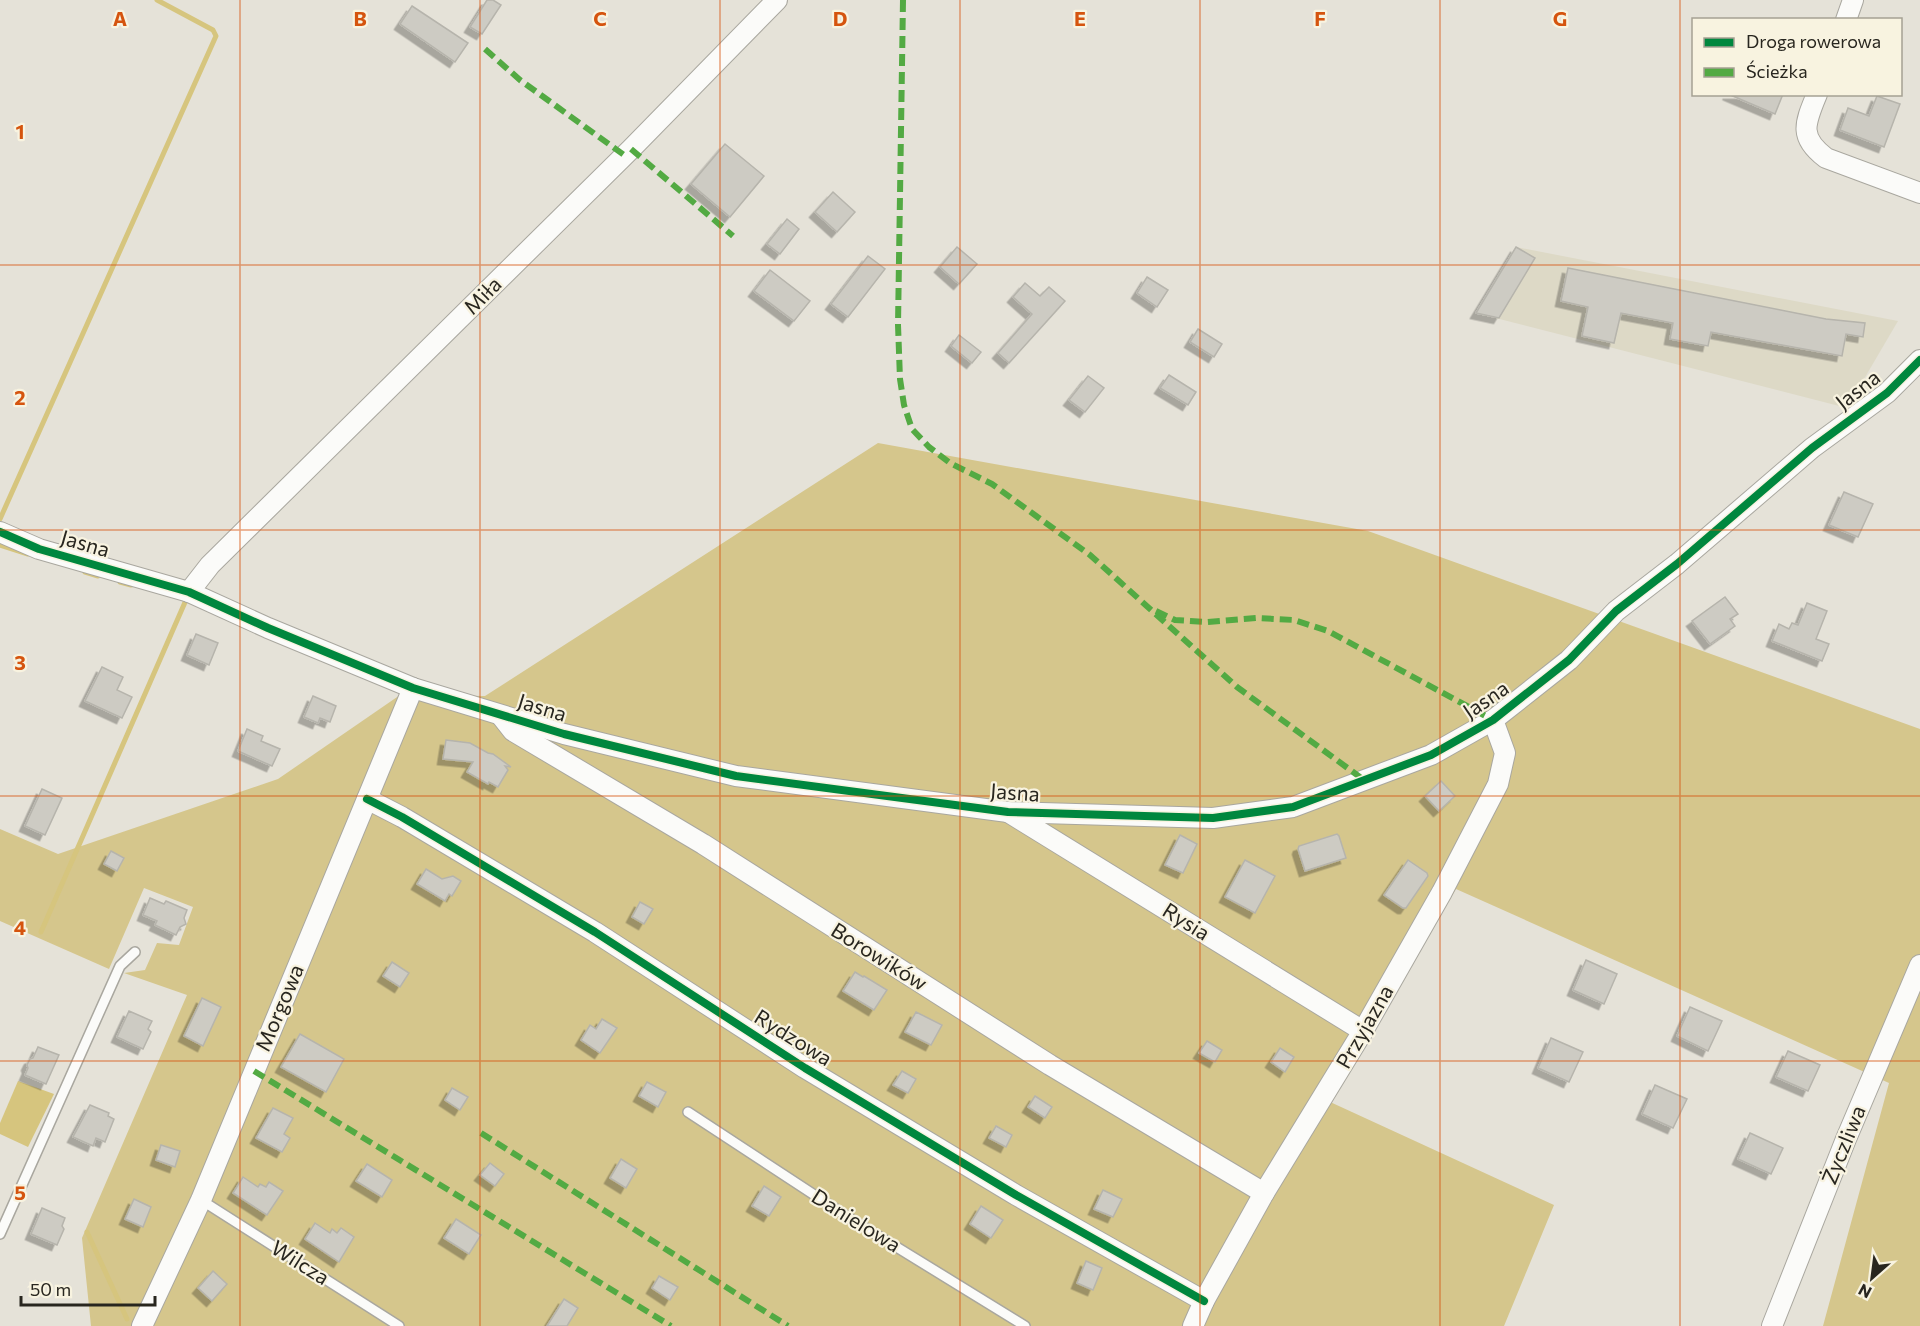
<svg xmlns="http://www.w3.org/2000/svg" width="1920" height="1326" viewBox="0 0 1920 1326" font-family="Commissioner,sans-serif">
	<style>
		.built { fill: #ddd9c6 }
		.forest { fill: #d5c68c }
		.water { fill: #d6c57e }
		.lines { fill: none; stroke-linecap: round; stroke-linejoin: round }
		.stream { stroke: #d6c57e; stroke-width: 5 }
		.building { fill: #cdcbc3; stroke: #b6b4ac; stroke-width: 1.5; filter: url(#shadow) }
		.service-casing { stroke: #a9a79f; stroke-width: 12 }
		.minor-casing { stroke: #a9a79f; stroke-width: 22 }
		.service { stroke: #fbfbf9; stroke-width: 9 }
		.minor { stroke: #fbfbf9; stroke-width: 20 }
		.quiet { stroke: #53aa43; stroke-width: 6; stroke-dasharray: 12 6; stroke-linecap: butt }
		.cycleway-casing { stroke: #f8f3e0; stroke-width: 11 }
		.cycleway { stroke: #00873e; stroke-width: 8 }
		.grid { fill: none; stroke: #d5540e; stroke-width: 1.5; stroke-opacity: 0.55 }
		.labels { text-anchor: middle; stroke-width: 4.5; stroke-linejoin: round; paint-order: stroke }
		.street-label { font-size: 21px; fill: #28261f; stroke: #f8f3e0 }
		.grid-label { font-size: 20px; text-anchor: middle; font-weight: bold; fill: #d5540e; stroke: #f8f3e0; stroke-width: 4.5; stroke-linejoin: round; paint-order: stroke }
	</style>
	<defs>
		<filter id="shadow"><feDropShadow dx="-5.5" dy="5.5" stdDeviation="0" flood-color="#0004"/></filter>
	</defs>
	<rect width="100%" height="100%" fill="#e5e2d8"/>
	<!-- built -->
	<polygon class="built" points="1516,247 1898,321 1847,408 1476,313"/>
	<!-- forest -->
	<polygon class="forest" points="878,443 1368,531 1920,729 1920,1326 1823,1326 1889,1083 1456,889 1328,1101 1554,1205 1504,1326 91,1326 82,1238 187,995 124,973 145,970 157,943 179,945 193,907 144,888 109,969 0,921 0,829 58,854 278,779 400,695 485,696"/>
	<!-- water -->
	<polygon class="water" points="18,1081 54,1094 28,1147 0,1134 0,1123"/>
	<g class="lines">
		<!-- stream -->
		<g class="stream">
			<polyline points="0,519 216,36 213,30 157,0"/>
			<polyline points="0,545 28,554"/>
			<polyline points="85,572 98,576"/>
			<polyline points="120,582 131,585"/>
			<polyline points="41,932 186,600"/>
			<polyline points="87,1232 127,1319"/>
		</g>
	</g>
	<!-- building -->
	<g class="building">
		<polygon points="487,0 493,0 501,5 482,34 470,27"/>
		<polygon points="412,6 468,43 455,62 400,24"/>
		<polygon points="1728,94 1783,94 1775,114"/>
		<polygon points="1877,96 1900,104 1884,147 1840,130 1848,108 1869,116"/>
		<polygon points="725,144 764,176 730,217 691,184"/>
		<polygon points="833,192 855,212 837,232 815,212"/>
		<polygon points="787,219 799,229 780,254 767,244"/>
		<polygon points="957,247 977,264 959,284 940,267"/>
		<polygon points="1516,247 1535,258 1499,318 1476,313"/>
		<polygon points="868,256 885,269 848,317 831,304"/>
		<polygon points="1568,268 1826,319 1865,323 1863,337 1846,334 1842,356 1711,332 1708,346 1670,339 1673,323 1621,313 1614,343 1582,336 1588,307 1561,301"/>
		<polygon points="770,270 810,301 794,321 754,291"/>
		<polygon points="1147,277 1168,290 1157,307 1137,293"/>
		<polygon points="1025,283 1040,296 1049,287 1065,301 1009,363 998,353 1032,314 1013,297"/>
		<polygon points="1198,329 1222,344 1214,357 1190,342"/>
		<polygon points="959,335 981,352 972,363 951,346"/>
		<polygon points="1169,375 1196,392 1188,405 1160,388"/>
		<polygon points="1088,376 1104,388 1085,412 1069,400"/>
		<polygon points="1844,492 1873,504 1858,537 1829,525"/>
		<polygon points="1725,597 1738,614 1730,619 1735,626 1710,644 1692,621"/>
		<polygon points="1807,603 1827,611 1816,639 1829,644 1822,661 1772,641 1779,624 1789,629 1792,623 1798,625"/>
		<polygon points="196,634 218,643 209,665 187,655"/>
		<polygon points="102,667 123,677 117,690 132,697 122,718 85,701"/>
		<polygon points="313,696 336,706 330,722 320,718 318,723 304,717"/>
		<polygon points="247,729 263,736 261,741 280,749 272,766 238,751"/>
		<polygon points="446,740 470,743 488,753 493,754 511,767 505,766 508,770 498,787 489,782 488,784 467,772 473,762 443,759"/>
		<polygon points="1441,781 1455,796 1439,811 1425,796"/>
		<polygon points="42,789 62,798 45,835 25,826"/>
		<polygon points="1337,834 1339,836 1346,858 1305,871 1298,849 1299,846"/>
		<polygon points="1180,835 1197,844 1183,873 1165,865"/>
		<polygon points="111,851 124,858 117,871 104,864"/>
		<polygon points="1245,860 1275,876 1255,913 1225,897"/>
		<polygon points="1408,860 1427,873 1428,876 1406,908 1403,908 1384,895"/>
		<polygon points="426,869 442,879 453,876 461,881 452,896 449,894 445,901 417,884"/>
		<polygon points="150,898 164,904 166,901 187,910 184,918 186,924 180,927 176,935 155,925 157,921 143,915"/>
		<polygon points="640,902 653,909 644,924 632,917"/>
		<polygon points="1586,960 1617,974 1604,1004 1573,990"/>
		<polygon points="392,962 409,973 400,987 383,976"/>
		<polygon points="855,972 863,977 864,976 887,990 874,1010 843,991"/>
		<polygon points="202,998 221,1007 203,1046 184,1036"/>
		<polygon points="1690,1007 1722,1021 1708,1051 1677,1036"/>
		<polygon points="129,1011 152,1021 148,1029 151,1032 143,1049 117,1037"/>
		<polygon points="916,1012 942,1025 931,1045 905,1032"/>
		<polygon points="602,1019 617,1028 600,1053 581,1040 590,1025 596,1029"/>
		<polygon points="300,1034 344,1059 326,1092 281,1067"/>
		<polygon points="1551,1038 1583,1052 1569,1082 1538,1068"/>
		<polygon points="1207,1041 1222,1050 1215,1062 1199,1053"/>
		<polygon points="38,1047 59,1055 46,1084 25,1075 28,1068 27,1065 30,1059 33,1058"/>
		<polygon points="1280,1048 1294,1057 1285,1072 1271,1062"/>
		<polygon points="1788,1051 1820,1065 1808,1091 1776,1077"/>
		<polygon points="902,1071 916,1079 908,1093 893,1085"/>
		<polygon points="647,1082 666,1092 658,1107 639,1096"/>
		<polygon points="1655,1085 1687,1099 1673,1128 1642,1114"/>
		<polygon points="452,1088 468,1097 460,1110 445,1100"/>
		<polygon points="1035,1096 1052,1107 1045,1118 1028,1107"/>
		<polygon points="90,1105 109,1113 108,1116 114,1119 105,1142 96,1138 93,1146 73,1137"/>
		<polygon points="273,1108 293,1118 284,1134 290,1138 282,1152 256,1138"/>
		<polygon points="996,1126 1012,1135 1006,1147 989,1138"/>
		<polygon points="1750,1133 1783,1148 1771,1174 1738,1159"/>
		<polygon points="161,1145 180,1151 175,1167 156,1160"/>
		<polygon points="621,1159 637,1169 626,1188 610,1178"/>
		<polygon points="490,1163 504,1174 495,1186 480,1175"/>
		<polygon points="367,1164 392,1180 382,1197 356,1181"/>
		<polygon points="243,1177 258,1187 260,1184 266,1187 269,1182 283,1191 267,1215 233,1193"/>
		<polygon points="764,1186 781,1197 769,1216 752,1206"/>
		<polygon points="1103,1190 1122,1199 1113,1217 1094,1209"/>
		<polygon points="134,1199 151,1207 143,1227 125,1219"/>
		<polygon points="981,1206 1003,1220 991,1238 970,1224"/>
		<polygon points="42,1208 65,1218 62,1226 64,1229 57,1245 31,1234"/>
		<polygon points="456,1219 481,1235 469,1254 444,1238"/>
		<polygon points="315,1223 330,1233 332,1229 337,1233 341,1228 354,1237 339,1262 305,1239"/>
		<polygon points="1086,1261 1102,1268 1093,1290 1077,1283"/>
		<polygon points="213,1271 227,1284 212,1301 198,1288"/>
		<polygon points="659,1276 678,1287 670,1300 652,1288"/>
		<polygon points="564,1299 578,1308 567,1326 547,1326"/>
	</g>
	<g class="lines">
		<!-- service casing -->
		<g class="service-casing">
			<g id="service">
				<polyline points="688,1112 851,1219 1025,1326"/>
				<polyline points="201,1200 399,1326"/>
				<polyline points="0,1234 120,966 135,952"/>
			</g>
		</g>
		<!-- minor casing -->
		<g class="minor-casing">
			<g id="minor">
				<polyline points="1846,20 1853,0"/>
				<path d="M1817 94C1805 123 1798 137 1826 158L1920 193"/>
				<polyline points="0,532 39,549 189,592 268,628 413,688 564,734 736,776 1008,812 1213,818 1293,807 1431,755 1493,720 1569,660 1616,611 1677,564 1812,448 1887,393 1920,360"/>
				<polyline points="189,592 210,565 631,149 777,0"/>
				<polyline points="502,717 513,731 703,844 1050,1065 1264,1193"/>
				<polyline points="367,799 402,817 595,932 805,1068 1016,1195 1204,1301"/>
				<polyline points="1008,812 1363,1031"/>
				<polyline points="142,1326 201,1200 413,688"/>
				<polyline points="1193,1326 1204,1301 1264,1193 1363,1031 1442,892 1498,784 1505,753 1493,720"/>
				<polyline points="1772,1326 1846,1139 1920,965"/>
			</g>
		</g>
		<!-- service -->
		<use href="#service" class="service"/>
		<!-- minor -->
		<use href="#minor" class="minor"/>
		<!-- quiet -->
		<g class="quiet">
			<polyline points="903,0 898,325 900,379 904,405 912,429 929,447 950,463 992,484 1090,555 1237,687 1364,780"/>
			<polyline points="485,49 520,80 624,155"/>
			<polyline points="631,149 733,236"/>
			<polyline points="1156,611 1175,620 1207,622 1256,618 1294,620 1328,631 1493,720"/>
			<polyline points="254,1071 671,1326"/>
			<polyline points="481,1133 788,1326"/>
		</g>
		<!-- cycleway casing -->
		<g class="cycleway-casing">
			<g id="cycleway">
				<polyline points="0,532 39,549 189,592 268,628 413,688 564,734 736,776 1008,812 1213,818 1293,807 1431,755 1493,720 1569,660 1616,611 1677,564 1812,448 1887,393 1920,360"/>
				<polyline points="367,799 402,817 595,932 805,1068 1016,1195 1204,1301"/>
			</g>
		</g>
		<!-- cycleway -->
		<use href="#cycleway" class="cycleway"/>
	</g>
	<!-- grid -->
	<path class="grid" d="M240 0V1326M480 0V1326M720 0V1326M960 0V1326M1200 0V1326M1440 0V1326M1680 0V1326M0 265H1920M0 530H1920M0 796H1920M0 1061H1920"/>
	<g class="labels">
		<!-- street labels -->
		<g class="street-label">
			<text transform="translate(483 296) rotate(-45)" y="7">Miła</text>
			<text transform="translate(1858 390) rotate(-38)" y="7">Jasna</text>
			<text transform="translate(85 544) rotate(16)" y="7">Jasna</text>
			<text transform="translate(1486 700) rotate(-34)" y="7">Jasna</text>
			<text transform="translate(542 708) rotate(17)" y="7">Jasna</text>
			<text transform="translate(1015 793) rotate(4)" y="7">Jasna</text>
			<text transform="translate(1186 922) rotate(32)" y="7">Rysia</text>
			<text transform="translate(879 957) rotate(32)" y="7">Borowików</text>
			<text transform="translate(280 1008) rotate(-67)" y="7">Morgowa</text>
			<text transform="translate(1365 1027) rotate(-60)" y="7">Przyjazna</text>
			<text transform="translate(793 1038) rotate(32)" y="7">Rydzowa</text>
			<text transform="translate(1844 1145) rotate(-68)" y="7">Życzliwa</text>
			<text transform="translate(856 1221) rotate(32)" y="7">Danielowa</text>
			<text transform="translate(300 1263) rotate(32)" y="7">Wilcza</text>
		</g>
	</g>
	<g class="grid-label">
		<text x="120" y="26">A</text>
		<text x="360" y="26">B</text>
		<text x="600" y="26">C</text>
		<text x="840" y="26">D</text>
		<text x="1080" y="26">E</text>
		<text x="1320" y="26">F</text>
		<text x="1560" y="26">G</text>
		<text x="20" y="139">1</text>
		<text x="20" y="405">2</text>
		<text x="20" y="670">3</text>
		<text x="20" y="935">4</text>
		<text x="20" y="1200">5</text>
	</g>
	<!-- legend -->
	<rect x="1692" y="18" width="210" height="78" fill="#f8f3e0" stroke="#a5a193" stroke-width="1.5"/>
	<rect x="1704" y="38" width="30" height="9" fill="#00873e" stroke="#a5a193" stroke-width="1.5"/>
	<text x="1746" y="48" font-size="18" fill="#28261f">Droga rowerowa</text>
	<rect x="1704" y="68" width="30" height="9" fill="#53aa43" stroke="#a5a193" stroke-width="1.5"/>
	<text x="1746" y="78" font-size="18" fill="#28261f">Ścieżka</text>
	<!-- north arrow -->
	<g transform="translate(1872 1278) rotate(208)" stroke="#f8f3e0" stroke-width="4.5" paint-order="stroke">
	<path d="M0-4.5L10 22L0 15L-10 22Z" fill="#28261f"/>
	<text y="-9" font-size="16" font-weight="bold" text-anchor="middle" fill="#28261f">N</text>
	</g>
	<!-- scale -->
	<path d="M21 1296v9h134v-9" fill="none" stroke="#28261f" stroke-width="3"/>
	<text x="30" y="1296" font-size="18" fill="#28261f" stroke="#f8f3e0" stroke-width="4.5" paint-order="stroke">50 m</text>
</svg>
